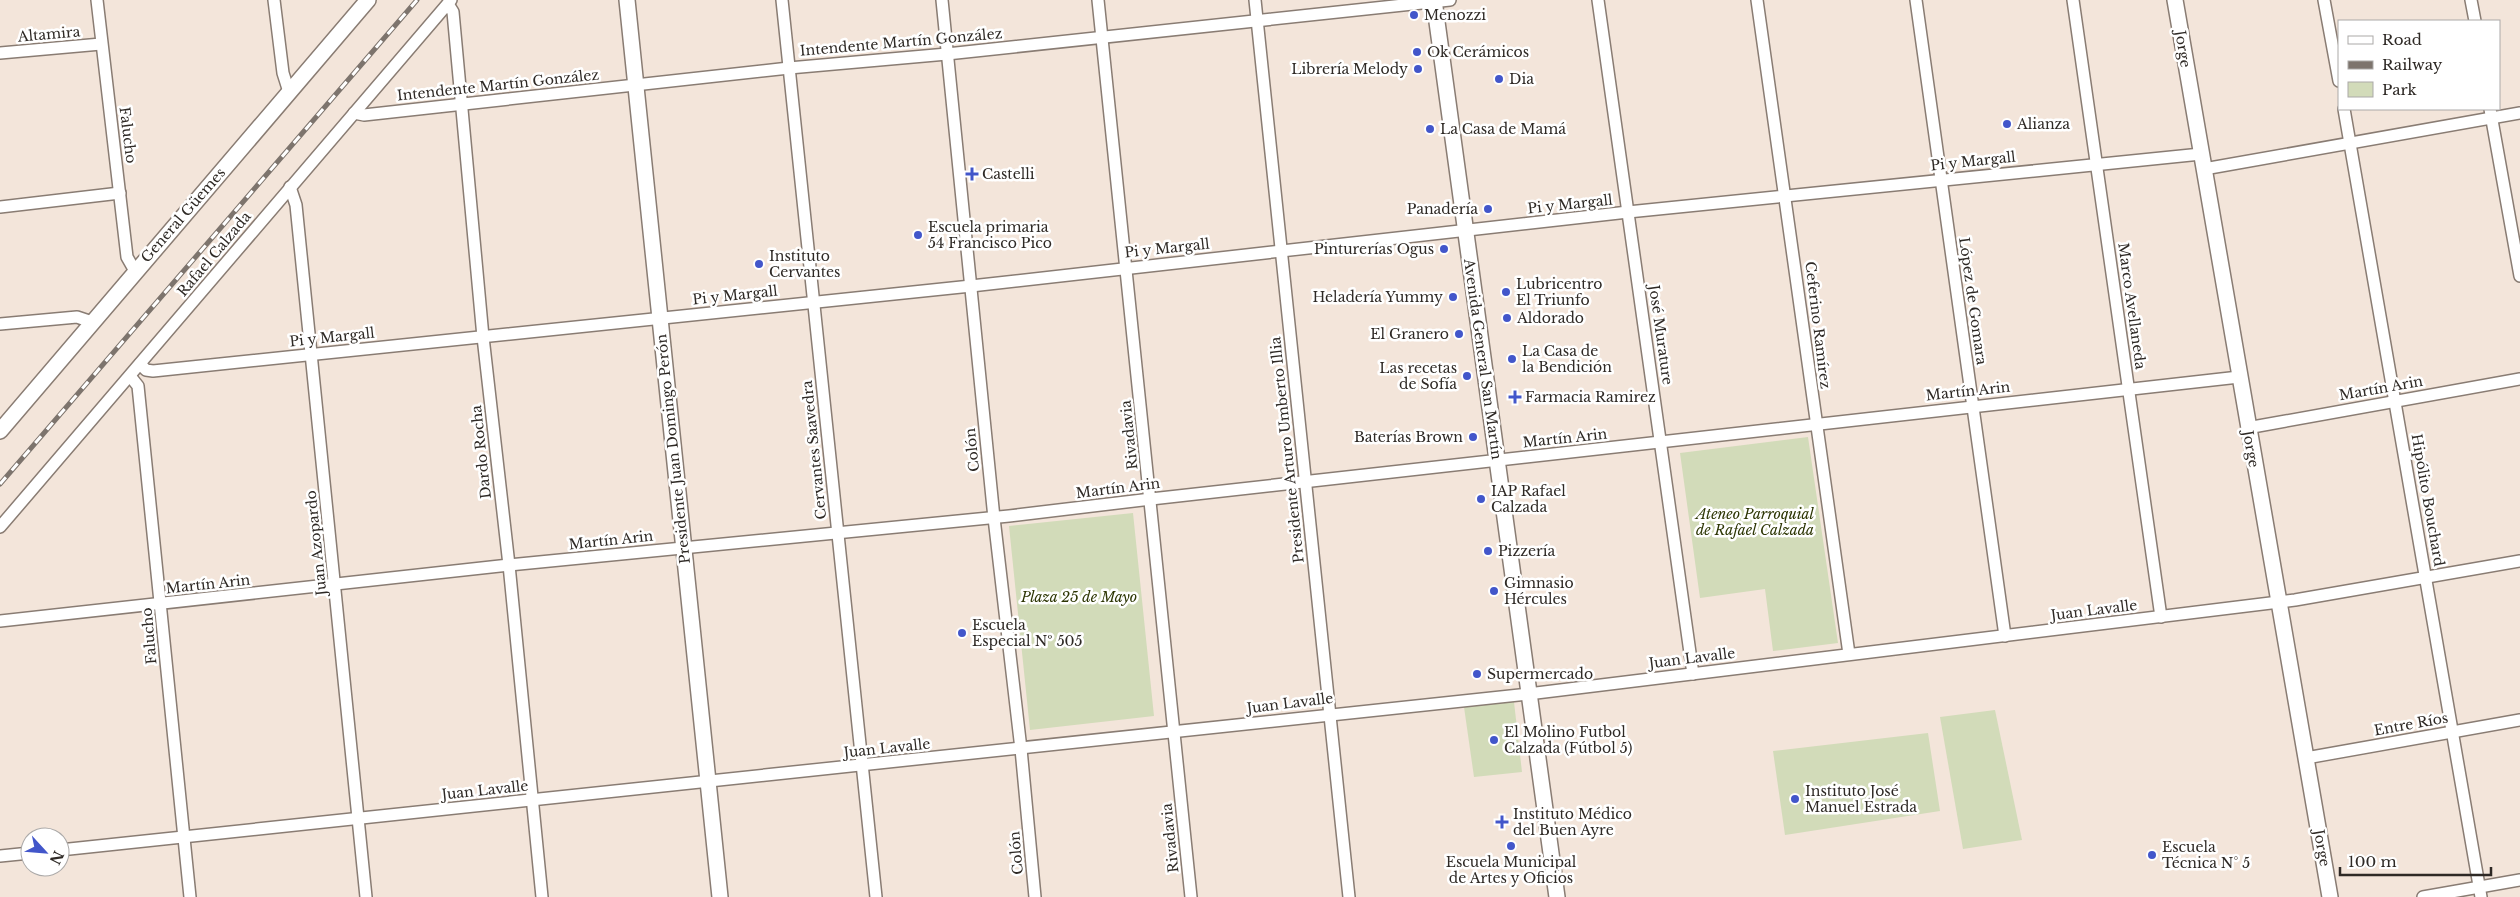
<svg xmlns="http://www.w3.org/2000/svg" width="2520" height="897" viewBox="0 0 2520 897" font-family="'Libre Baskerville',serif">
	<style>
		.green { fill: #d2dbb9 }
		.lines { fill: none; stroke-linecap: round; stroke-linejoin: round }
		.street-casing { stroke: #897c73; stroke-width: 14 }
		.secondary-casing { stroke: #897c73; stroke-width: 18 }
		.street { stroke: #fff; stroke-width: 11 }
		.secondary { stroke: #fff; stroke-width: 15 }
		.rail-casing { stroke: #7d746d; stroke-width: 5 }
		.rail { stroke: #fff; stroke-width: 3; stroke-dasharray: 9; stroke-linecap: butt }
		.poi-dot { fill: #4256ca; stroke: #fff; stroke-width: 2 }
		.labels { text-anchor: middle; stroke-width: 5; stroke-linejoin: round; paint-order: stroke }
		.poi-label { font-size: 14px; fill: #2e2925; stroke: #fff; text-anchor: start }
		.street-label { font-size: 14px; fill: #2e2925; stroke: #fff }
		.park-label { font-size: 14px; font-style: italic; fill: #2d3604; stroke: #fff }
	</style>
	<rect width="100%" height="100%" fill="#f3e5da"/>
	<!-- green -->
	<g class="green">
		<polygon points="1808,437 1838,643 1773,651 1765,589 1700,598 1680,453"/>
		<polygon points="1133,513 1154,716 1030,730 1009,526"/>
		<polygon points="1514,702 1522,772 1474,777 1464,707"/>
		<polygon points="1995,710 2022,840 1963,849 1940,717"/>
		<polygon points="1928,733 1940,811 1785,835 1773,751"/>
	</g>
	<g class="lines">
		<!-- street casing -->
		<g class="street-casing">
			<g id="street">
				<polyline points="97,0 127,257 135,271"/>
				<polyline points="274,0 283,73 289,92"/>
				<polyline points="782,0 876,897"/>
				<polyline points="942,0 994,518 1021,749 1035,897"/>
				<polyline points="1098,0 1191,897"/>
				<polyline points="1255,0 1349,897"/>
				<polyline points="1598,0 1693,674"/>
				<polyline points="1757,0 1849,654"/>
				<polyline points="1916,0 2005,636"/>
				<polyline points="2073,0 2161,617"/>
				<polyline points="2324,0 2339,81"/>
				<polyline points="2471,0 2475,21"/>
				<polyline points="448,4 453,12 483,337 509,565 542,897"/>
				<polyline points="0,53 101,44"/>
				<polyline points="2344,109 2481,897"/>
				<polyline points="2490,109 2520,276"/>
				<polyline points="354,113 364,115 789,68 947,54 1450,0"/>
				<polyline points="2204,169 2520,113"/>
				<polyline points="290,187 296,205 366,897"/>
				<polyline points="0,207 120,193"/>
				<polyline points="0,324 77,317 92,322"/>
				<polyline points="140,364 146,370 153,371 971,286 1628,212 2201,154"/>
				<polyline points="130,376 138,386 190,897"/>
				<polyline points="2247,428 2520,379"/>
				<polyline points="0,527 451,0"/>
				<polyline points="0,621 509,565 1009,516 1151,499 2239,377"/>
				<polyline points="2306,758 2520,720"/>
				<polyline points="60,850 1528,694 2295,600 2520,561"/>
				<polyline points="0,856 30,853"/>
				<polyline points="2423,897 2520,880"/>
			</g>
		</g>
		<!-- secondary casing -->
		<g class="secondary-casing">
			<g id="secondary">
				<polyline points="627,0 720,897"/>
				<polyline points="1434,0 1557,897"/>
				<polyline points="2175,0 2330,897"/>
				<polyline points="0,431 368,0"/>
			</g>
		</g>
		<!-- street -->
		<use href="#street" class="street"/>
		<!-- secondary -->
		<use href="#secondary" class="secondary"/>
		<!-- rail casing -->
		<g class="rail-casing">
			<polyline id="rail" points="0,484 417,0"/>
		</g>
		<!-- rail -->
		<use href="#rail" class="rail"/>
	</g>
	<!-- markers -->
	<g class="poi-dot">
		<circle cx="1414" cy="15" r="5"/>
		<circle cx="1417" cy="52" r="5"/>
		<circle cx="1418" cy="69" r="5"/>
		<circle cx="1499" cy="79" r="5"/>
		<circle cx="2007" cy="124" r="5"/>
		<circle cx="1430" cy="129" r="5"/>
		<path d="M969.5 166.5h5v5h5v5h-5v5h-5v-5h-5v-5h5z"/>
		<circle cx="1488" cy="209" r="5"/>
		<circle cx="918" cy="235" r="5"/>
		<circle cx="1444" cy="249" r="5"/>
		<circle cx="759" cy="264" r="5"/>
		<circle cx="1506" cy="292" r="5"/>
		<circle cx="1453" cy="297" r="5"/>
		<circle cx="1507" cy="318" r="5"/>
		<circle cx="1459" cy="334" r="5"/>
		<circle cx="1512" cy="359" r="5"/>
		<circle cx="1467" cy="376" r="5"/>
		<path d="M1512.5 389.5h5v5h5v5h-5v5h-5v-5h-5v-5h5z"/>
		<circle cx="1473" cy="437" r="5"/>
		<circle cx="1481" cy="499" r="5"/>
		<circle cx="1488" cy="551" r="5"/>
		<circle cx="1494" cy="591" r="5"/>
		<circle cx="962" cy="633" r="5"/>
		<circle cx="1477" cy="674" r="5"/>
		<circle cx="1494" cy="740" r="5"/>
		<circle cx="1795" cy="799" r="5"/>
		<path d="M1499.5 814.5h5v5h5v5h-5v5h-5v-5h-5v-5h5z"/>
		<circle cx="1511" cy="846" r="5"/>
		<circle cx="2152" cy="855" r="5"/>
	</g>
	<g class="labels">
		<!-- poi labels -->
		<g class="poi-label">
			<text x="1424" y="20">Menozzi</text>
			<text x="1427" y="57">Ok Cerámicos</text>
			<text x="1408" y="74" text-anchor="end">Librería Melody</text>
			<text x="1509" y="84">Dia</text>
			<text x="2017" y="129">Alianza</text>
			<text x="1440" y="134">La Casa de Mamá</text>
			<text x="982" y="179">Castelli</text>
			<text x="1478" y="214" text-anchor="end">Panadería</text>
			<text x="928" y="232">Escuela primaria<tspan x="928" dy="16">54 Francisco Pico</tspan></text>
			<text x="1434" y="254" text-anchor="end">Pinturerías Ogus</text>
			<text x="769" y="261">Instituto<tspan x="769" dy="16">Cervantes</tspan></text>
			<text x="1516" y="289">Lubricentro<tspan x="1516" dy="16">El Triunfo</tspan></text>
			<text x="1443" y="302" text-anchor="end">Heladería Yummy</text>
			<text x="1517" y="323">Aldorado</text>
			<text x="1449" y="339" text-anchor="end">El Granero</text>
			<text x="1522" y="356">La Casa de<tspan x="1522" dy="16">la Bendición</tspan></text>
			<text x="1457" y="373" text-anchor="end">Las recetas<tspan x="1457" dy="16">de Sofía</tspan></text>
			<text x="1525" y="402">Farmacia Ramirez</text>
			<text x="1463" y="442" text-anchor="end">Baterías Brown</text>
			<text x="1491" y="496">IAP Rafael<tspan x="1491" dy="16">Calzada</tspan></text>
			<text x="1498" y="556">Pizzería</text>
			<text x="1504" y="588">Gimnasio<tspan x="1504" dy="16">Hércules</tspan></text>
			<text x="972" y="630">Escuela<tspan x="972" dy="16">Especial Nº 505</tspan></text>
			<text x="1487" y="679">Supermercado</text>
			<text x="1504" y="737">El Molino Futbol<tspan x="1504" dy="16">Calzada (Fútbol 5)</tspan></text>
			<text x="1805" y="796">Instituto José<tspan x="1805" dy="16">Manuel Estrada</tspan></text>
			<text x="1513" y="819">Instituto Médico<tspan x="1513" dy="16">del Buen Ayre</tspan></text>
			<text x="2162" y="852">Escuela<tspan x="2162" dy="16">Técnica N° 5</tspan></text>
			<text x="1511" y="867" text-anchor="middle">Escuela Municipal<tspan x="1511" dy="16">de Artes y Oficios</tspan></text>
		</g>
		<!-- street labels -->
		<g class="street-label">
			<text transform="translate(49 34) rotate(-5)" y="5">Altamira</text>
			<text transform="translate(901 42) rotate(-5)" y="5">Intendente Martín González</text>
			<text transform="translate(2183 49) rotate(81)" y="5">Jorge</text>
			<text transform="translate(498 85) rotate(-6)" y="5">Intendente Martín González</text>
			<text transform="translate(128 135) rotate(83)" y="5">Falucho</text>
			<text transform="translate(1973 161) rotate(-6)" y="5">Pi y Margall</text>
			<text transform="translate(1570 204) rotate(-6)" y="5">Pi y Margall</text>
			<text transform="translate(183 215) rotate(-49)" y="5">General Güemes</text>
			<text transform="translate(1167 248) rotate(-6)" y="5">Pi y Margall</text>
			<text transform="translate(214 254) rotate(-50)" y="5">Rafael Calzada</text>
			<text transform="translate(735 295) rotate(-6)" y="5">Pi y Margall</text>
			<text transform="translate(1973 301) rotate(82)" y="5">López de Gomara</text>
			<text transform="translate(2132 306) rotate(82)" y="5">Marco Avellaneda</text>
			<text transform="translate(1818 325) rotate(83)" y="5">Ceferino Ramírez</text>
			<text transform="translate(1661 335) rotate(82)" y="5">José Murature</text>
			<text transform="translate(332 337) rotate(-6)" y="5">Pi y Margall</text>
			<text transform="translate(1483 359) rotate(82)" y="5">Avenida General San Martín</text>
			<text transform="translate(2381 388) rotate(-10)" y="5">Martín Arin</text>
			<text transform="translate(1968 391) rotate(-6)" y="5">Martín Arin</text>
			<text transform="translate(1129 435) rotate(-96)" y="5">Rivadavia</text>
			<text transform="translate(1565 438) rotate(-6)" y="5">Martín Arin</text>
			<text transform="translate(673 449) rotate(-96)" y="5">Presidente Juan Domingo Perón</text>
			<text transform="translate(2251 449) rotate(80)" y="5">Jorge</text>
			<text transform="translate(814 450) rotate(-96)" y="5">Cervantes Saavedra</text>
			<text transform="translate(972 450) rotate(-96)" y="5">Colón</text>
			<text transform="translate(1287 450) rotate(-96)" y="5">Presidente Arturo Umberto Illia</text>
			<text transform="translate(481 452) rotate(-96)" y="5">Dardo Rocha</text>
			<text transform="translate(1118 488) rotate(-7)" y="5">Martín Arin</text>
			<text transform="translate(2428 500) rotate(80)" y="5">Hipólito Bouchard</text>
			<text transform="translate(611 540) rotate(-6)" y="5">Martín Arin</text>
			<text transform="translate(316 543) rotate(-96)" y="5">Juan Azopardo</text>
			<text transform="translate(208 584) rotate(-6)" y="5">Martín Arin</text>
			<text transform="translate(2094 610) rotate(-7)" y="5">Juan Lavalle</text>
			<text transform="translate(149 636) rotate(-95)" y="5">Falucho</text>
			<text transform="translate(1692 658) rotate(-7)" y="5">Juan Lavalle</text>
			<text transform="translate(1290 703) rotate(-7)" y="5">Juan Lavalle</text>
			<text transform="translate(2411 724) rotate(-10)" y="5">Entre Ríos</text>
			<text transform="translate(887 748) rotate(-6)" y="5">Juan Lavalle</text>
			<text transform="translate(485 790) rotate(-6)" y="5">Juan Lavalle</text>
			<text transform="translate(1170 838) rotate(-96)" y="5">Rivadavia</text>
			<text transform="translate(2322 848) rotate(80)" y="5">Jorge</text>
			<text transform="translate(1016 853) rotate(-95)" y="5">Colón</text>
		</g>
		<!-- park labels -->
		<g class="park-label">
			<text x="1755" y="519">Ateneo Parroquial<tspan x="1755" dy="16">de Rafael Calzada</tspan></text>
			<text x="1079" y="602">Plaza 25 de Mayo</text>
		</g>
	</g>
	<!-- legend -->
	<rect x="2338" y="20" width="162" height="90" fill="#ffffff" stroke="#aba9a8"/>
	<rect x="2348" y="36" width="25" height="8" fill="#ffffff" stroke="#aba9a8"/>
	<text x="2382" y="45" font-size="15" fill="#2e2925">Road</text>
	<rect x="2348" y="61" width="25" height="8" fill="#7d746d" stroke="#aba9a8"/>
	<text x="2382" y="70" font-size="15" fill="#2e2925">Railway</text>
	<rect x="2348" y="82" width="25" height="15" fill="#d2dbb9" stroke="#aba9a8"/>
	<text x="2382" y="95" font-size="15" fill="#2e2925">Park</text>
	<!-- north arrow -->
	<g transform="translate(45 852) rotate(116)"><circle r="24" fill="#ffffff" stroke="#aba9a8"/>
	<path d="M0-4L9 19L0 12L-9 19Z" fill="#4256ca"/>
	<text y="-8" font-size="14" font-weight="bold" text-anchor="middle" fill="#2e2925">N</text>
	</g>
	<!-- scale -->
	<path d="M2340 867v8h151v-8" fill="none" stroke="#2e2925" stroke-width="2.5"/>
	<text x="2348" y="867" font-size="15" fill="#2e2925" stroke="#ffffff" stroke-width="4" paint-order="stroke">100 m</text>
</svg>
